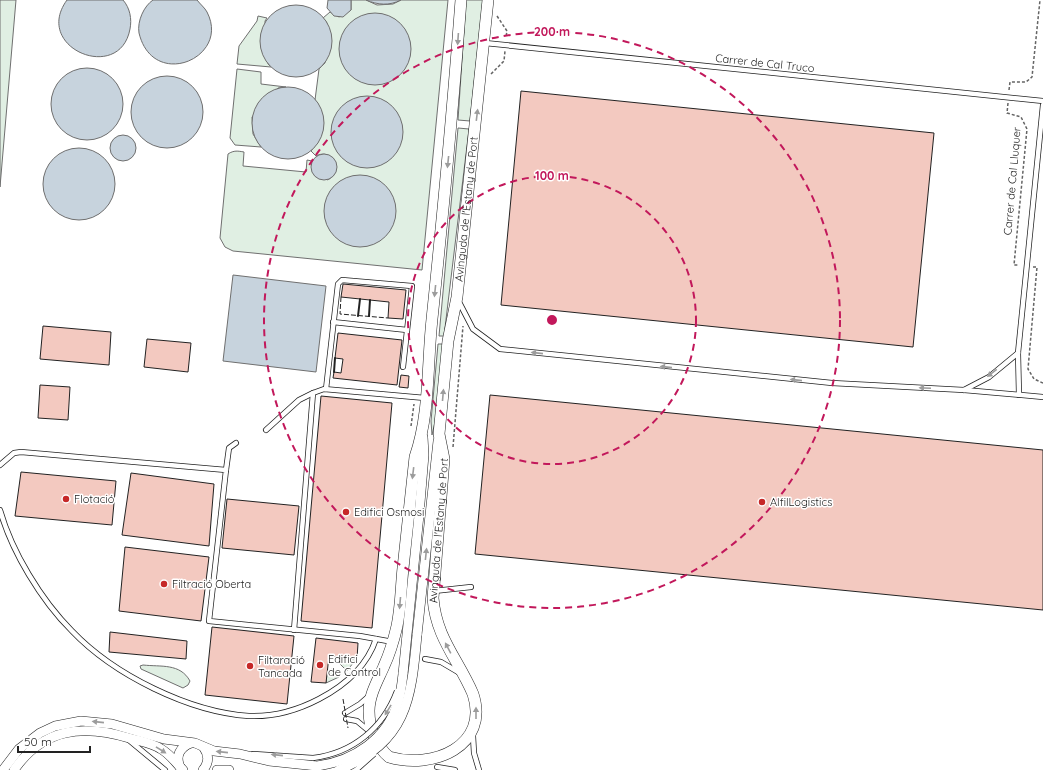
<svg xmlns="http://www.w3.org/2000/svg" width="1043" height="770" viewBox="0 0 1043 770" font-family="Quicksand,sans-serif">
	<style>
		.green { fill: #e0efe3; stroke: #6f6f6f }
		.water { fill: #c7d3dd; stroke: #6f6f6f }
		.building { fill: #f3c9c0; stroke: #222 }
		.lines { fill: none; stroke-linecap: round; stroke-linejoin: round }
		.service-casing { stroke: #222; stroke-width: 6 }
		.minor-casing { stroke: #222; stroke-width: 10 }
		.tertiary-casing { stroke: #222; stroke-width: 12 }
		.path { stroke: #646464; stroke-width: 1.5; stroke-dasharray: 3 2; stroke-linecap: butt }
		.service { stroke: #fff; stroke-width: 4.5 }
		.minor { stroke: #fff; stroke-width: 9 }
		.tertiary { stroke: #fff; stroke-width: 11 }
		.service-bridge-casing { stroke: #222; stroke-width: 6; stroke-linecap: butt }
		.minor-bridge-casing { stroke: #222; stroke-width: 10; stroke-linecap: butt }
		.service-bridge { stroke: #fff; stroke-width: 4.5 }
		.minor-bridge { stroke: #fff; stroke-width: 9 }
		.fence { stroke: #222; stroke-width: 1; stroke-dasharray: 5 2; stroke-linecap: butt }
		.wall { stroke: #222; stroke-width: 2 }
		.oneway { fill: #9c9c9c }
		.ring { fill: none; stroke: #c2185b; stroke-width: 2; stroke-dasharray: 7 5 }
		.poi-dot { fill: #c62828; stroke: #fff; stroke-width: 1.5 }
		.labels { text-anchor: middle; stroke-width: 3; stroke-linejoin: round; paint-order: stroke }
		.street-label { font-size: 11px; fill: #222; stroke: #fff }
		.poi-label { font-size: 11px; fill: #222; stroke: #fff; text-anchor: start }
		.centre { fill: #c2185b; stroke: #fff; stroke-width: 2 }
		.ring-label { font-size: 12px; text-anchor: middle; font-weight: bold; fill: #c2185b; stroke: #fff; stroke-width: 3; stroke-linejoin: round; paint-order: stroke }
	</style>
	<rect width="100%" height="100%" fill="#fff"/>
	<!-- green -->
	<g class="green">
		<polygon points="0,0 16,0 0,187"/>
		<path d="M351 0H366L377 5 393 4 401 0H448L422 270 233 251 225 247 220 238 228 154C234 150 238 151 244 152L243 166 306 172 307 160 312 161 311 164 327 180C345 173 333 147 316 156L311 151C325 135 327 117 315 100L319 69 325 63 327 23 323 18 330 12 339 17 351 10Z"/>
		<polygon points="466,0 483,0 470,121 458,120"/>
		<polygon points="258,16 267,18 265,21 268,64 271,67 237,64 239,46 257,21"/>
		<polygon points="237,69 261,72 261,84 286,87 278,88 252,117 253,134 261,147 235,145 230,138"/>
		<polygon points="458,128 469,129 444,336 439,336"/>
		<polygon points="438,344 443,344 435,422 432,435 431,421"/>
		<polygon points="344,658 356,659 347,671 339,663"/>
		<path d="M143 665C161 667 180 663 190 681L188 685 183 688 141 669 140 666Z"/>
		<polygon points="332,669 339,677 326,683 327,671"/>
	</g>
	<!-- water -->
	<g class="water">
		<path d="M67 0H123C130 8 132 19 130 29 120 84 32 48 67 0Z"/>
		<path d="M153 0H197C200 4 205 8 207 12 231 58 153 91 139 33 137 21 144 6 153 0Z"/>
		<polygon points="328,0 351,0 351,10 343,17 334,16 327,8"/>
		<path d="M366 0H401C389 6 378 5 366 0Z"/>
		<circle cx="296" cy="41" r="36"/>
		<circle cx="375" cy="49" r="36"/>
		<circle cx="87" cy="104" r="36"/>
		<circle cx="167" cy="112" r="36"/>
		<circle cx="288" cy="123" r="36"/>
		<circle cx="367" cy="132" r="36"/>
		<circle cx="123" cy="148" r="13"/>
		<circle cx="79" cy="184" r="36"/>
		<circle cx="324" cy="167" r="13"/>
		<circle cx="360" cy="211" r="36"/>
		<polygon points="233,275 326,286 316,372 223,361"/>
	</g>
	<!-- building -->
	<g class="building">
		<polygon points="521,91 934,133 913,347 501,305"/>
		<polygon points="343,284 406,290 403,319 388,318 389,302 341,297"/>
		<polygon points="43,326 111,332 109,365 40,359"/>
		<polygon points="338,333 402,340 397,385 333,378 334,372 341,373 343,359 335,358"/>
		<polygon points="147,339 191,343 188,372 144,367"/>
		<polygon points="401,375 409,376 408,388 399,387"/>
		<polygon points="40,385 70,387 68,420 38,418"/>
		<polygon points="490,395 1043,450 1043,610 475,554"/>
		<polygon points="321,396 392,403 372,628 301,621"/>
		<polygon points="21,472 116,481 112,525 15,516"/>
		<polygon points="131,473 214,484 209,546 122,535"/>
		<polygon points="227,499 299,506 294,555 222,548"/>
		<polygon points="125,547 209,557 201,621 119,611"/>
		<polygon points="212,627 294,636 287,704 205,695"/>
		<polygon points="110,632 187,641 186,659 109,652"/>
		<polygon points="316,638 358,643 357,659 329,656 326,683 311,682"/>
	</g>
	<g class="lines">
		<!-- service casing -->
		<g class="service-casing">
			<g id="service">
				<polyline points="485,43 1043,101"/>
				<polyline points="459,302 473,329 500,349 832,383 964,390 1043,397"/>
				<polyline points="333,322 407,330"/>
				<polyline points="326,389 338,284 342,280 412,286 403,367"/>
				<polyline points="964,390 989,377 1018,353"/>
				<polyline points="1019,395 1018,353 1043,105"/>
				<polyline points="266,430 299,400 313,393"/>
				<polyline points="0,465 14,453 21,452 226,470 209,621 360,636 393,642"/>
				<polyline points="226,470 229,448 236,443"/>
				<path d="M0 510C12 552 41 600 72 631 114 675 189 712 249 716 274 717 298 710 319 699 344 686 367 666 376 639"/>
				<polyline points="434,591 471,587"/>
				<polyline points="294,630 313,393 324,389 425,398"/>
				<polyline points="425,659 441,662 458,672"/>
				<polyline points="345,713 360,704 368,697"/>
				<polyline points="346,719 357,721 369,731"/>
				<polyline points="473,736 474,753 479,770"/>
				<polyline points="130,741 165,770"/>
				<polyline points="253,754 313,758"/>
				<polyline points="437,767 455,770"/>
			</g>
		</g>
		<!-- minor casing -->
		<g class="minor-casing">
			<g id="minor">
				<polyline points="417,635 438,441"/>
				<polyline points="403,674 419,515 424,455 423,437"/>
				<path d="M180 767C175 756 180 747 191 743"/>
				<polyline points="3,770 19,749 40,733 55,726 81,721 112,724 164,739 195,743 214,751 240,754 269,761 317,766"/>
				<path d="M14 770C43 728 83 724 129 738 139 741 152 743 161 749 170 754 176 763 183 770"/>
				<path d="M203 770C209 763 209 755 204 748"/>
				<polyline points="217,770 229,770"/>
			</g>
		</g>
		<!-- tertiary casing -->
		<g class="tertiary-casing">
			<g id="tertiary">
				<path id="s1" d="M461 0C453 107 443 213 432 319 427 365 430 414 415 457 411 494 407 531 403 568 401 587 401 607 397 626 394 639 390 653 384 666 378 680 369 695 369 711 369 728 376 746 389 757 433 770 490 746 473 694 458 659 436 638 433 598L444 459 439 434 448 341 457 297 488 0"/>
			</g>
		</g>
		<!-- path -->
		<g class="path">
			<polyline points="497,16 507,31 506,37"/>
			<polyline points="491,74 504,61 505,51"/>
			<polyline points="1009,90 1010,82 1026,82 1032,77 1040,0"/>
			<polyline points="1008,103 1007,113 1021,117 1027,129 1014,265 1019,265"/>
			<polyline points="1033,267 1037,267 1028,369 1034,379 1043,383"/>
			<polyline points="411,426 414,404"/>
			<polyline points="453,447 463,326"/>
		</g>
		<!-- service -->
		<use href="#service" class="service"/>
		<!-- minor -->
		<use href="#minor" class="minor"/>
		<!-- tertiary -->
		<use href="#tertiary" class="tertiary"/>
		<!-- service-bridge casing -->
		<g class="service-bridge-casing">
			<g id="service-bridge">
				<path d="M313 758C353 753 383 728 397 691"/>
				<polyline points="356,770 374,754"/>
			</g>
		</g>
		<!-- minor-bridge casing -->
		<g class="minor-bridge-casing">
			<g id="minor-bridge">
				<path d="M317 766C354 761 387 739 398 702 401 693 402 683 403 674"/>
				<path d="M339 770C407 741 411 701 417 635"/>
			</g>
		</g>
		<!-- service-bridge -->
		<use href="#service-bridge" class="service-bridge"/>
		<!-- minor-bridge -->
		<use href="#minor-bridge" class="minor-bridge"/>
		<!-- fence -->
		<g class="fence">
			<polyline points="341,297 340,314 388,318"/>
			<polyline points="343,699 348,728"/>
		</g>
		<!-- wall -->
		<g class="wall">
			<polyline points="358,316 360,299"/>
			<polyline points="369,316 370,300"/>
			<polyline points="334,372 335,358"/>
		</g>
	</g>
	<!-- one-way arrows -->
	<defs><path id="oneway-solid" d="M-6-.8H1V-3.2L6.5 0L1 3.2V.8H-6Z"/></defs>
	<g class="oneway">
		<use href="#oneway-solid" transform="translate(458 39) rotate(94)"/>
		<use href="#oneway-solid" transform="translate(477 115) rotate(-83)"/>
		<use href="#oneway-solid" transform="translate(448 162) rotate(96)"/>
		<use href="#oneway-solid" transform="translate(435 291) rotate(96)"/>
		<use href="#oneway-solid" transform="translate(537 353) rotate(-174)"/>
		<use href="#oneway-solid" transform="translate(666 367) rotate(-174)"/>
		<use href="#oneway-solid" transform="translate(992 373) rotate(142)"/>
		<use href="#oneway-solid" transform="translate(796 380) rotate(-174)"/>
		<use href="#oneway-solid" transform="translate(925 388) rotate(-177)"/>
		<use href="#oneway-solid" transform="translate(443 395) rotate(-85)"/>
		<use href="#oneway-solid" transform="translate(413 473) rotate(97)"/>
		<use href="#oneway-solid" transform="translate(426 554) rotate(-84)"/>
		<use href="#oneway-solid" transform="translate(400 603) rotate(95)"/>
		<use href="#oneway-solid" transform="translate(448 648) rotate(-118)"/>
		<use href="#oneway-solid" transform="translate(388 710) rotate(121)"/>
		<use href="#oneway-solid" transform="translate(476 713) rotate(-90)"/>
		<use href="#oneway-solid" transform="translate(98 722) rotate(-174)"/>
		<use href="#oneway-solid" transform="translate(161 750) rotate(32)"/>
		<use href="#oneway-solid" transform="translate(222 752) rotate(-174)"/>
		<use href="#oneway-solid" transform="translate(277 755) rotate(-174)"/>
	</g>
	<!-- distance rings -->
	<g class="ring">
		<circle cx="552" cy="320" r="144"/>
		<circle cx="552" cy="320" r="288"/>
	</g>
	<!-- markers -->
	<g class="poi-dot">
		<circle cx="66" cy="499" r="4"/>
		<circle cx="762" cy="502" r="4"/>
		<circle cx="346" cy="512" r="4"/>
		<circle cx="164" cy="584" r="4"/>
		<circle cx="320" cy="665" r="4"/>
		<circle cx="250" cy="666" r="4"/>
	</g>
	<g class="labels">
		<!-- street labels -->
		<g class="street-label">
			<text transform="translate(765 63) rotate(6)" y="4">Carrer de Cal Truco</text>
			<text transform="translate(1012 181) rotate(-85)" y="4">Carrer de Cal Lluquer</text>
			<text dy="4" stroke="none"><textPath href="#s1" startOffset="1399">Avinguda de l'Estany de Port</textPath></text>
			<text dy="4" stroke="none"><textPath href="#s1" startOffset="1075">Avinguda de l'Estany de Port</textPath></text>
		</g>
		<!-- poi labels -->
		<g class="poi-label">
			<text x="74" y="503">Flotació</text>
			<text x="770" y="506">AlfilLogistics</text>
			<text x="354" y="516">Edifici Osmosi</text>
			<text x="172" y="588">Filtració Oberta</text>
			<text x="328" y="663">Edifici<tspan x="328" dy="13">de Control</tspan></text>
			<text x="258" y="664">Filtaració<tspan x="258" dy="13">Tancada</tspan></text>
		</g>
	</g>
	<circle cx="552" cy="320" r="6" class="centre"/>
	<g class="ring-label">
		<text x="552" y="36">200 m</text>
		<text x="552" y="180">100 m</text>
	</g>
	<!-- scale -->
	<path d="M18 746v6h72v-6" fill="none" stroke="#222222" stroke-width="2"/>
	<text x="24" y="746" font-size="12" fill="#222222" stroke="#ffffff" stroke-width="3" paint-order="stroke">50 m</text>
</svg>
